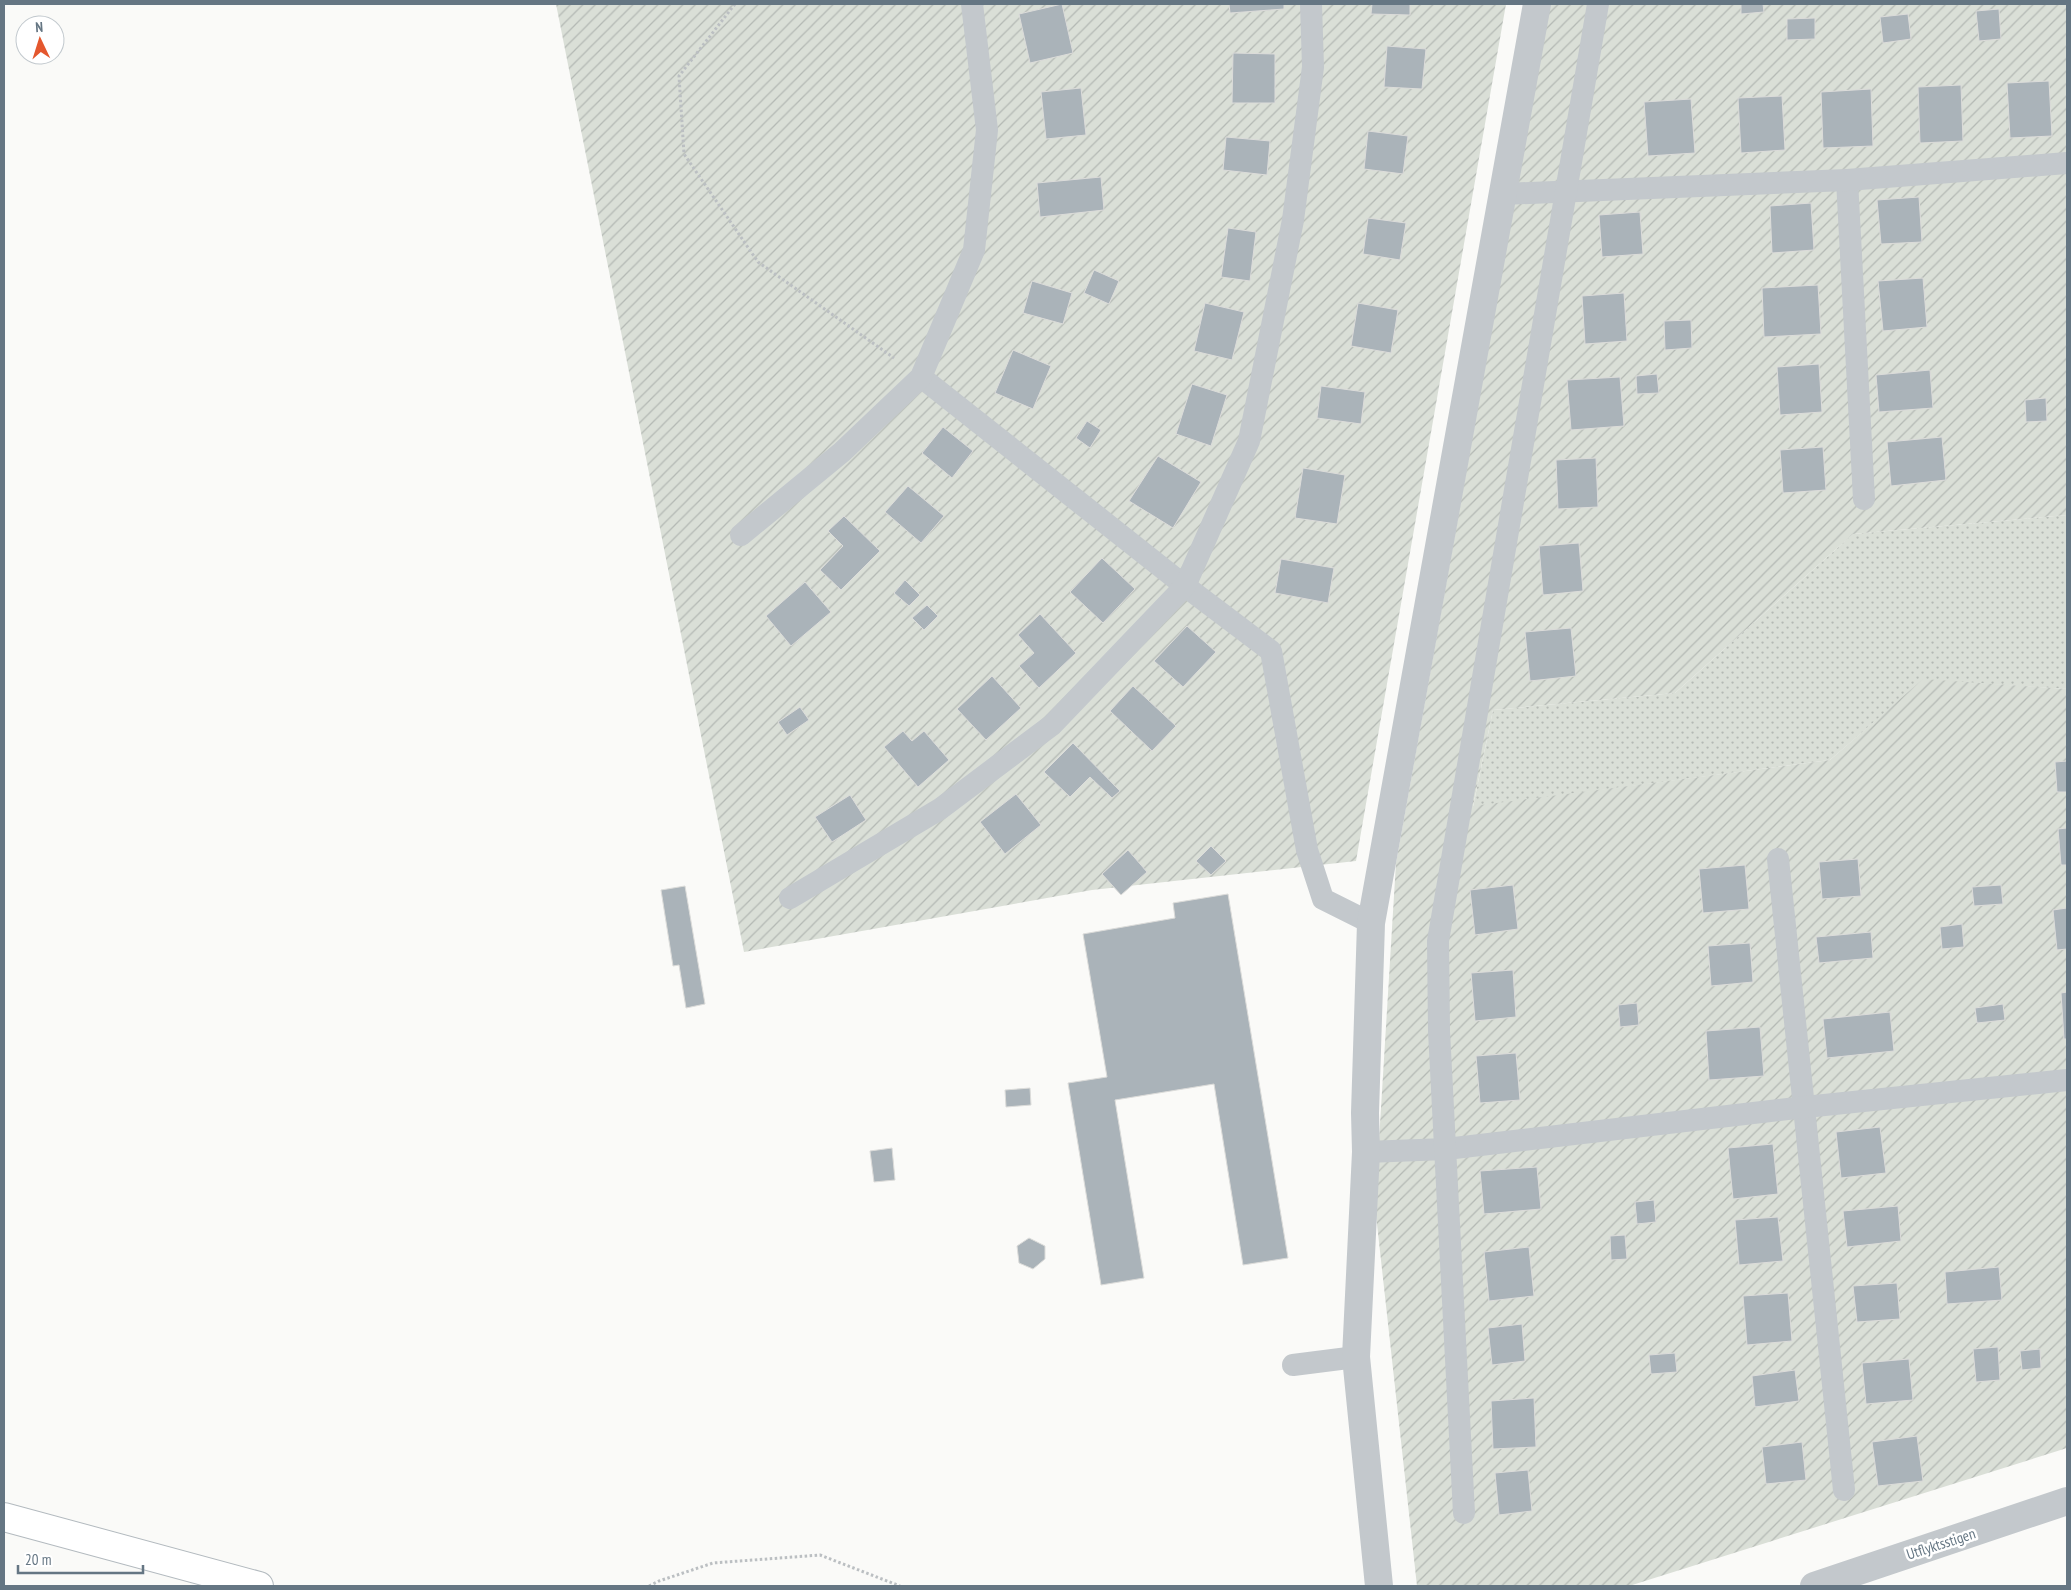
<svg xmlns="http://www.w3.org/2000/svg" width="2071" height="1590" viewBox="0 0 2071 1590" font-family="'PT Sans Narrow',sans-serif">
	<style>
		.grass { fill: url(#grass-dots) }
		.garden { fill: url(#garden-furrows) }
		.building { fill: #aab3b9; stroke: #dcdcda }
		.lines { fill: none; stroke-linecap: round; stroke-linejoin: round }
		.secondary-casing { stroke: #b3babf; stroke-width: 30 }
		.path { stroke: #bbbfc2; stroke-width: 3; stroke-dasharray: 2.5 2.5; stroke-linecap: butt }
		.service { stroke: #c3c8cc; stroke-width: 22 }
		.minor { stroke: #c3c8cc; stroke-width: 28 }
		.secondary { stroke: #fff; stroke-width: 28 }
		.labels { text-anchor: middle; stroke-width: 5; stroke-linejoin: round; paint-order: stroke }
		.street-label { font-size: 15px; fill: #657683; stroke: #fff }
	</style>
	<defs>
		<pattern id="grass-dots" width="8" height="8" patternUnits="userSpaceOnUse" patternTransform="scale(1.25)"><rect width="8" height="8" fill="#dadfd7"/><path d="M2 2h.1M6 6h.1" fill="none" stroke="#b4b9b4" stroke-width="1.8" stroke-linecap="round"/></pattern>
		<pattern id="garden-furrows" width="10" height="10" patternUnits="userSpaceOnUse" patternTransform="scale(1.25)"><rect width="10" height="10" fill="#dadfd7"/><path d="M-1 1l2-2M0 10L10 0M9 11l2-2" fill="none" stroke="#b4b9b4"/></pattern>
	</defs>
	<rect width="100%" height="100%" fill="#fafaf8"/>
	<!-- grass -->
	<polygon class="grass" points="2067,515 2067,689 1923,680 1830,760 1473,807 1493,710 1675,693 1853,534"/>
	<!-- garden -->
	<g class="garden">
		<polygon points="556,4 1506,4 1356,861 1092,890 744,952"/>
		<polygon points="1550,4 2067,4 2067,515 1853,534 1675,693 1493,710 1473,806 1830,760 1923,679 2067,689 2067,1448 1629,1586 1417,1586 1375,1206 1396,863"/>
	</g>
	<!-- building -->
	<g class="building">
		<polygon points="1062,4 1073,53 1030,63 1019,14"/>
		<polygon points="1229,4 1284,4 1284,9 1230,13"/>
		<polygon points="1372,4 1410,4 1410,15 1371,14"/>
		<polygon points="1741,4 1763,4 1764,12 1741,14"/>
		<polygon points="1999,9 2001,39 1979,41 1976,11"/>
		<polygon points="1908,14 1911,39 1883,43 1880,17"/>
		<polygon points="1815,18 1815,39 1787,40 1787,19"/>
		<polygon points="1387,46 1426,49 1422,89 1384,87"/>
		<polygon points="1233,53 1275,54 1275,103 1232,103"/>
		<polygon points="2049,81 2052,136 2010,138 2007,83"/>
		<polygon points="1961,85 1963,141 1920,143 1918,87"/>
		<polygon points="1081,88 1086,135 1046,139 1041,92"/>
		<polygon points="1871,89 1873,146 1823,148 1821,92"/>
		<polygon points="1782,96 1785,150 1741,153 1738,98"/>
		<polygon points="1691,99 1695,153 1648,156 1644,102"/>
		<polygon points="1368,131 1408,136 1403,174 1364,169"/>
		<polygon points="1226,137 1270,141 1267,175 1223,170"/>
		<polygon points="1101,177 1104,210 1040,217 1037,183"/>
		<polygon points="1919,197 1922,242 1881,244 1877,200"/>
		<polygon points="1811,203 1814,250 1772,253 1770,206"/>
		<polygon points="1640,212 1643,254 1602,257 1599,215"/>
		<polygon points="1368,218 1406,223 1400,260 1363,254"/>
		<polygon points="1228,228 1256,232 1250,281 1221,277"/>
		<polygon points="1094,270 1119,281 1109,304 1084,293"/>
		<polygon points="1923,278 1927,327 1883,331 1878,281"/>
		<polygon points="1032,281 1072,293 1063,324 1023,313"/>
		<polygon points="1818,285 1821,334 1764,337 1762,288"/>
		<polygon points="1624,293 1627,341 1585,344 1582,296"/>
		<polygon points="1205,303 1244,312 1232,360 1194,351"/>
		<polygon points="1358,303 1398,310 1391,353 1351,346"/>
		<polygon points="1691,320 1692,348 1665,350 1664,321"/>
		<polygon points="1013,350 1051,366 1033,409 995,393"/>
		<polygon points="1819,364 1822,412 1780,415 1777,367"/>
		<polygon points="1930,370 1933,408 1879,412 1876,375"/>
		<polygon points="1657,374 1659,393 1637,394 1636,376"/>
		<polygon points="1620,377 1624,426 1571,430 1567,380"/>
		<polygon points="1192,384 1227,395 1211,446 1176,434"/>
		<polygon points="1321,386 1365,392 1361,424 1317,418"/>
		<polygon points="2046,398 2047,421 2026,422 2025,400"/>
		<polygon points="1087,421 1101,430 1090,448 1076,438"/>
		<polygon points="943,427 973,451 952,478 922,453"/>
		<polygon points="1942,437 1946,480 1891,486 1887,442"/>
		<polygon points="1823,447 1826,490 1783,493 1780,450"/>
		<polygon points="1158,456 1201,482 1173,528 1129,501"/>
		<polygon points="1596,458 1598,507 1558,509 1556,460"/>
		<polygon points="1303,468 1345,475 1337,524 1295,518"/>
		<polygon points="908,486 944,516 921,543 885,512"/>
		<polygon points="844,516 880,551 841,590 820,570 843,546 828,531"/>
		<polygon points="1579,543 1583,591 1543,595 1539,546"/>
		<polygon points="1102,558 1135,589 1103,623 1070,592"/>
		<polygon points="1281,559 1334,568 1328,603 1275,593"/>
		<polygon points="905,580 920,595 909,606 894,593"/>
		<polygon points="805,582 831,612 791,646 766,616"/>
		<polygon points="927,605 938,616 924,630 912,618"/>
		<polygon points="1040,614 1076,653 1039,688 1019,666 1034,653 1018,635"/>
		<polygon points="1187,626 1216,652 1183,687 1154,661"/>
		<polygon points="1571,628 1576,676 1530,681 1525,632"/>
		<polygon points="992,676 1021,708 986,740 957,709"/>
		<polygon points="1133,686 1176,726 1152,751 1110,711"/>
		<polygon points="800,707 809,720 787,735 778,722"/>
		<polygon points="903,731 912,741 924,731 949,760 918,787 884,747"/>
		<polygon points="1073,743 1120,791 1112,798 1090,777 1070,797 1044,772"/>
		<polygon points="2067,761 2067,792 2057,792 2055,762"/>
		<polygon points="1016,794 1041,825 1005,854 980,822"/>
		<polygon points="850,795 866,820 832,842 815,817"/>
		<polygon points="2067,828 2067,865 2061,865 2058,829"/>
		<polygon points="1211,846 1226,861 1211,875 1196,861"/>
		<polygon points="1128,850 1147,872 1121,895 1102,874"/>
		<polygon points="1858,859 1861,896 1822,899 1819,862"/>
		<polygon points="1745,865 1749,909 1703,913 1699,869"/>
		<polygon points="1513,885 1518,929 1475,935 1470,890"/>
		<polygon points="2001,885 2003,904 1974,906 1972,887"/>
		<polygon points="685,886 705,1004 686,1008 679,965 673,966 661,890"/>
		<polygon points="1228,894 1288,1258 1243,1265 1214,1084 1115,1100 1144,1278 1101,1285 1068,1083 1107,1077 1083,934 1175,918 1173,903"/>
		<polygon points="2067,908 2067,949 2057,950 2053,910"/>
		<polygon points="1962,924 1964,947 1942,949 1940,927"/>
		<polygon points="1871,932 1873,958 1819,963 1816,937"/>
		<polygon points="1750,943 1753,982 1711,986 1708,946"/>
		<polygon points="1513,970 1516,1017 1475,1021 1471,973"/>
		<polygon points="2067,992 2067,1039 2064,1039 2061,993"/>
		<polygon points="1637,1003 1639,1025 1620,1027 1618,1005"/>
		<polygon points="2003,1004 2005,1020 1977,1023 1975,1008"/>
		<polygon points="1890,1012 1894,1051 1827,1058 1823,1019"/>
		<polygon points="1760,1027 1764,1076 1709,1080 1706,1031"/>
		<polygon points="1516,1053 1520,1100 1480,1103 1476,1056"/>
		<polygon points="1030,1088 1031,1105 1006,1107 1005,1090"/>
		<polygon points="1880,1127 1886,1173 1841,1178 1836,1132"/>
		<polygon points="1773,1144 1778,1194 1733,1199 1728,1148"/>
		<polygon points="892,1148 895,1180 874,1182 870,1151"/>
		<polygon points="1537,1167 1541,1209 1484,1214 1480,1171"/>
		<polygon points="1654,1200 1656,1222 1637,1224 1635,1202"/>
		<polygon points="1898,1206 1901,1241 1847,1247 1843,1211"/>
		<polygon points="1778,1217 1783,1261 1739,1265 1735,1220"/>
		<polygon points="1625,1235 1627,1259 1611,1260 1610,1236"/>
		<polygon points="1029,1238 1045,1246 1045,1259 1033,1269 1019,1263 1017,1246"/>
		<polygon points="1529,1247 1534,1296 1489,1301 1484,1252"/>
		<polygon points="1999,1267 2002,1300 1947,1304 1945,1272"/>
		<polygon points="1897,1283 1900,1319 1857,1322 1853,1286"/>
		<polygon points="1788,1293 1792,1341 1747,1345 1743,1296"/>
		<polygon points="1522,1324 1525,1361 1492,1365 1488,1328"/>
		<polygon points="1998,1347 2000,1380 1976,1382 1973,1349"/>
		<polygon points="2040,1349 2041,1368 2022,1370 2020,1351"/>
		<polygon points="1675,1353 1677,1372 1651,1374 1649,1355"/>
		<polygon points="1909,1359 1913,1400 1866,1404 1862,1363"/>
		<polygon points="1795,1370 1799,1401 1755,1407 1752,1376"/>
		<polygon points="1534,1398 1536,1447 1493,1449 1491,1401"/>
		<polygon points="1917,1436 1923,1481 1878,1486 1872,1442"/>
		<polygon points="1802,1442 1806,1480 1766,1484 1762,1447"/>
		<polygon points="1528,1470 1532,1511 1499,1515 1495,1473"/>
	</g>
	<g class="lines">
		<!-- secondary casing -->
		<g class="secondary-casing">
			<polyline id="secondary" points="4,1517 259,1586"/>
		</g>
		<!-- path -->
		<g class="path">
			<polyline points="735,4 679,76 684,154 758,262 894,358"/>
			<polyline points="649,1586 659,1581 713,1563 820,1555 900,1586"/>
		</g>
		<!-- service -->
		<g class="service">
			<polyline points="1847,180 1864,499"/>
			<polyline points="1503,194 1847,180 2067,163"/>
			<polyline points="921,377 1185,586 1271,651 1307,850 1323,899 1371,923"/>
			<polyline points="741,535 842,452 921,377 974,250 987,130 972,4"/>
			<polyline points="1778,859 1844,1490"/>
			<polyline points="790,898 940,809 1052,725 1185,586 1249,441 1293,220 1313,67 1311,4"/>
			<polyline points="1366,1152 1446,1149 1805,1107 2067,1080"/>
			<polyline points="1293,1365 1356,1357"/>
			<polyline points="1464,1513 1439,1031 1438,941 1598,4"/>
		</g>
		<!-- minor -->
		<g class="minor">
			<polyline points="1379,1586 1356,1357 1366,1152 1365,1113 1371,923 1537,4"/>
			<polyline points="1814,1586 2067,1501"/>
		</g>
		<!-- secondary -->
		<use href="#secondary" class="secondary"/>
	</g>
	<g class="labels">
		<!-- street labels -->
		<g class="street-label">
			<text transform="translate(1941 1544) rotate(-18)" y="5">Utflyktsstigen</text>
		</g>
	</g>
	<!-- border -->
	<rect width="2071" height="1590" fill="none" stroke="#657683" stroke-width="10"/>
	<!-- north arrow -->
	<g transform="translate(40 40) rotate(356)"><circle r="24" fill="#ffffff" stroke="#c1c8cd"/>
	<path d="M0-4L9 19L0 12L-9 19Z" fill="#e4572e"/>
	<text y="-8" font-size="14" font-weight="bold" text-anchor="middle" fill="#657683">N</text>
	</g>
	<!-- scale -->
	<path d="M18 1565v8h125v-8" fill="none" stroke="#657683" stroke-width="2.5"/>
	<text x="25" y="1565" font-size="15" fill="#657683" stroke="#ffffff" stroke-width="4" paint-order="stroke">20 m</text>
</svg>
